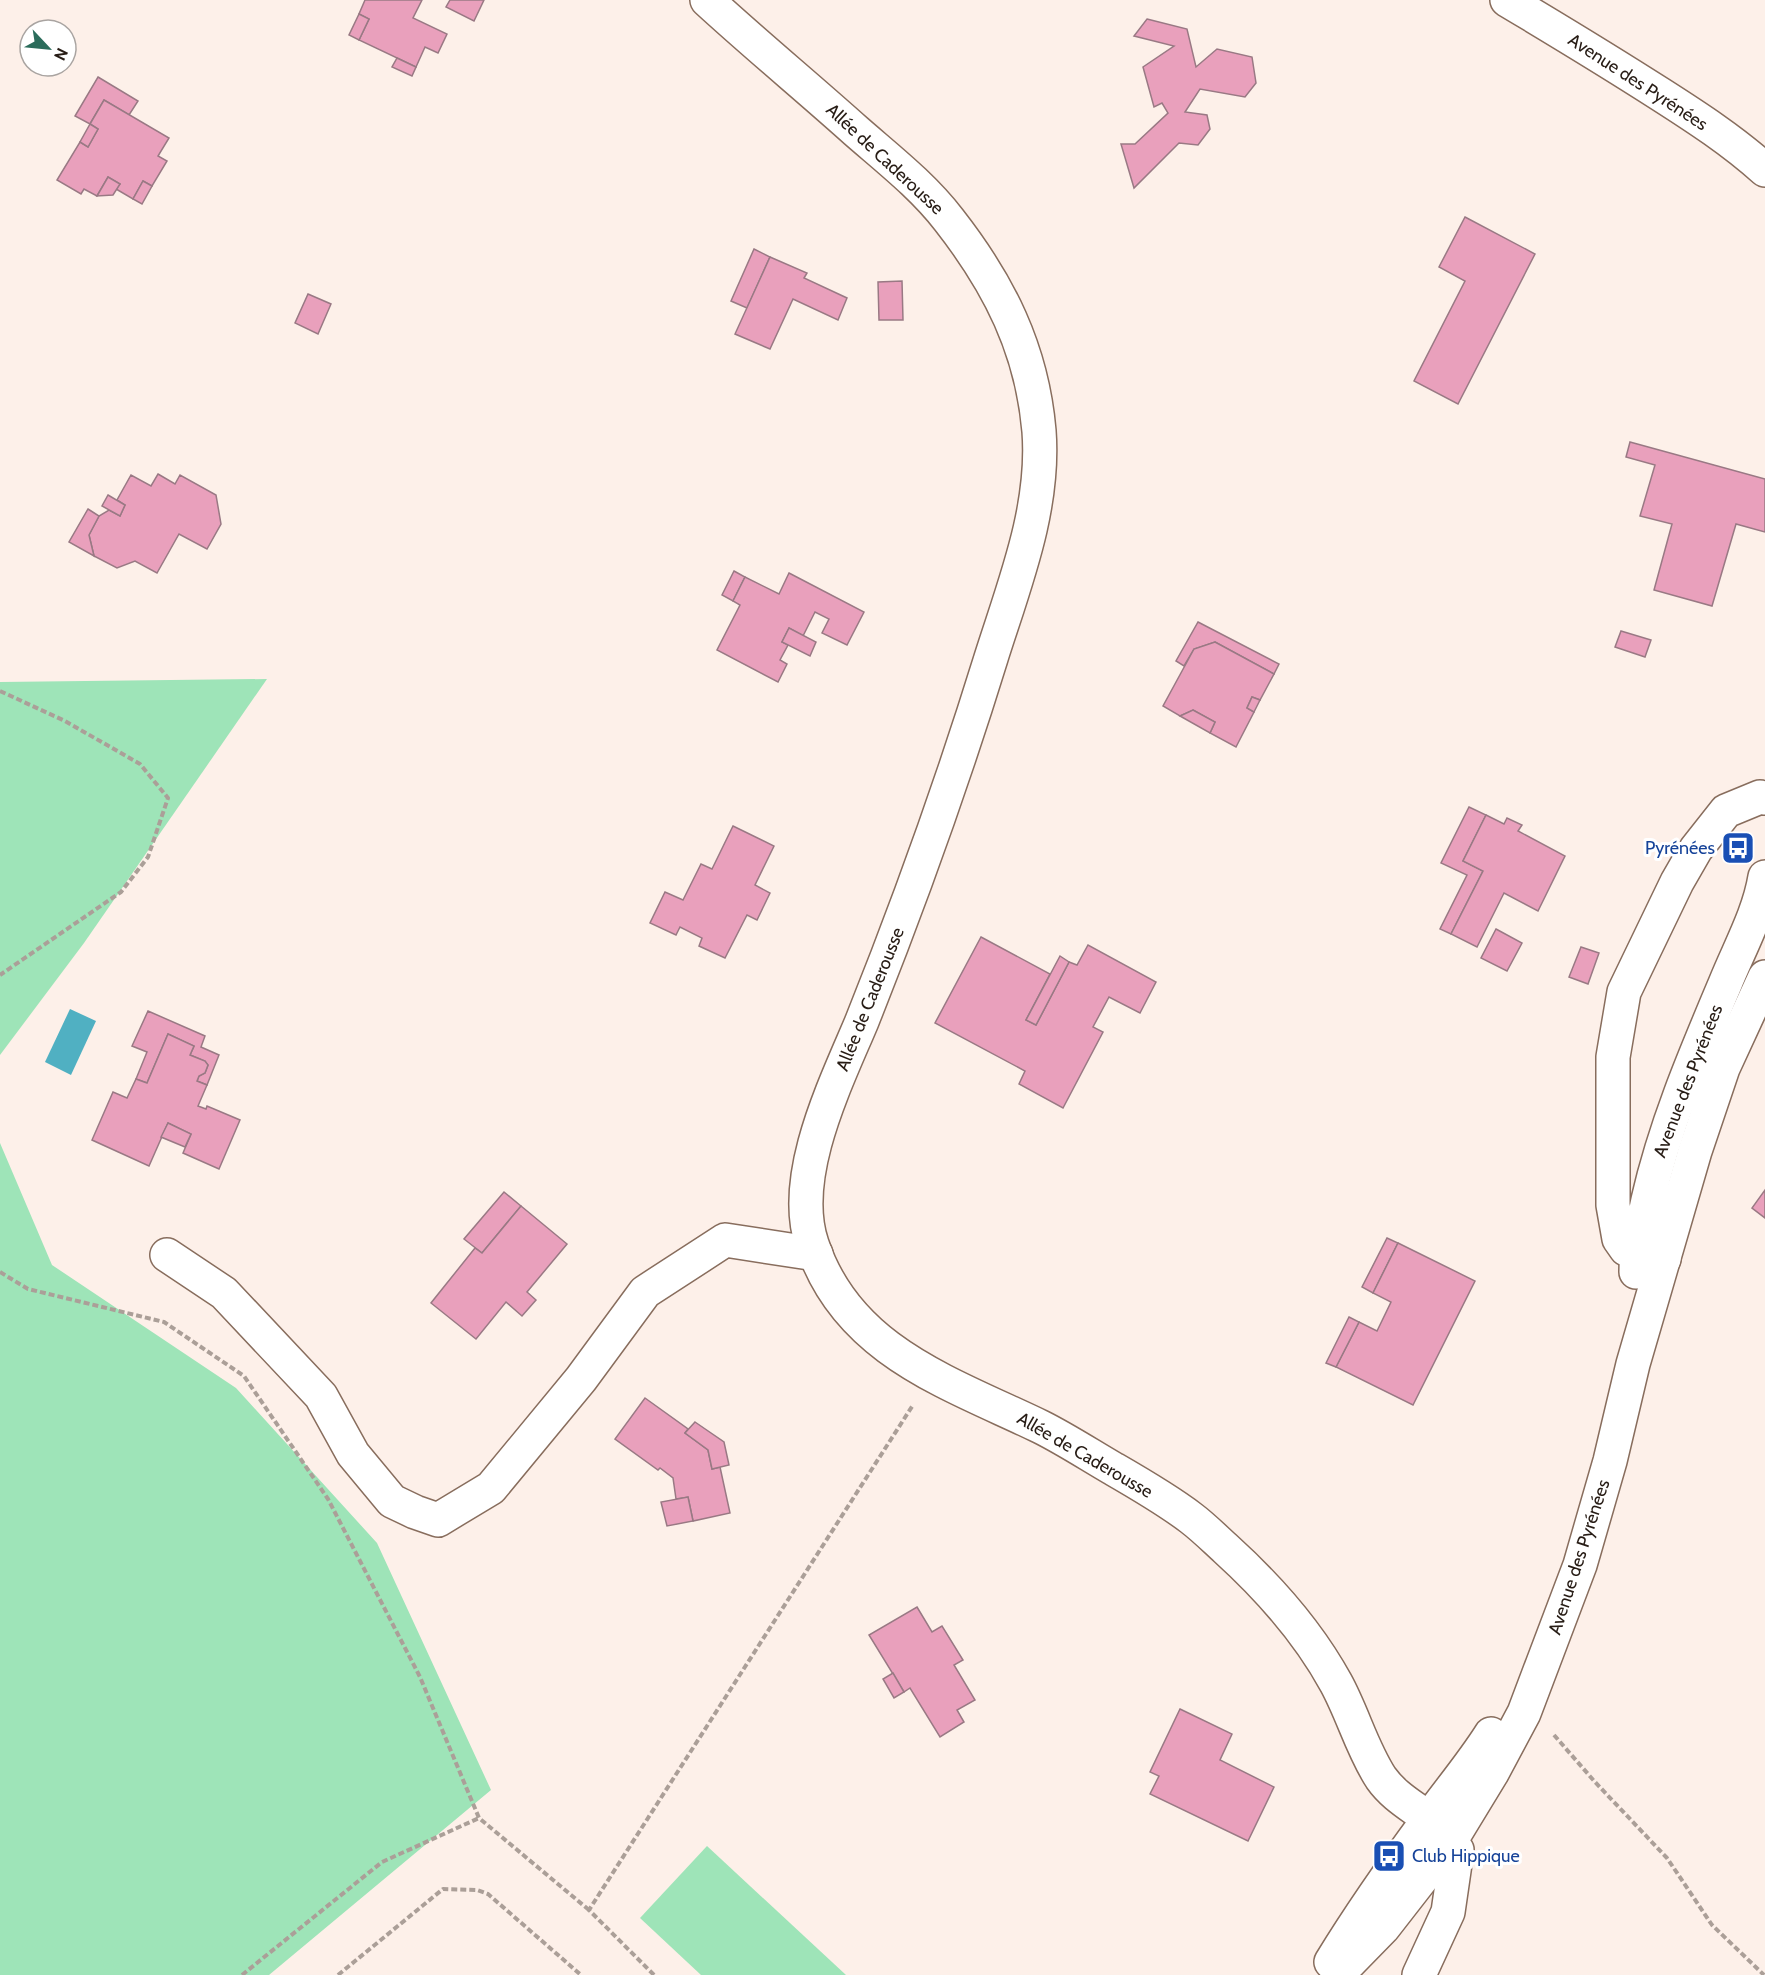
<svg xmlns="http://www.w3.org/2000/svg" width="1765" height="1975" viewBox="0 0 1765 1975" font-family="Cabin,sans-serif">
	<style>
		.green { fill: #9ee4b8 }
		.water { fill: #50b0c2 }
		.building { fill: #e9a0bc; stroke: #997984; stroke-width: 1.5 }
		.lines { fill: none; stroke-linecap: round; stroke-linejoin: round }
		.minor-casing { stroke: #886d5d; stroke-width: 36 }
		.path { stroke: #ab9f98; stroke-width: 4; stroke-dasharray: 6 3; stroke-linecap: butt }
		.minor { stroke: #fff; stroke-width: 33 }
		.labels { text-anchor: middle; stroke-width: 6; stroke-linejoin: round; paint-order: stroke }
		.street-label { font-size: 18px; fill: #271c15; stroke: #fff }
		.transit-label { font-size: 18px; fill: #164399; stroke: #fff; text-anchor: end }
	</style>
	<rect width="100%" height="100%" fill="#fdf0e9"/>
	<!-- green -->
	<g class="green">
		<polygon points="267,679 84,943 0,1055 0,682"/>
		<polygon points="0,1143 52,1265 236,1388 377,1543 491,1790 269,1975 0,1975"/>
		<polygon points="707,1846 846,1975 701,1975 640,1918"/>
	</g>
	<!-- water -->
	<polygon class="water" points="70,1009 96,1021 71,1075 45,1062"/>
	<!-- building -->
	<g class="building">
		<polygon points="365,0 422,0 413,18 447,34 438,53 425,47 416,67 359,40 369,19 359,14"/>
		<polygon points="450,0 484,0 474,21 446,7"/>
		<polygon points="359,14 369,19 359,40 349,35"/>
		<polygon points="1147,19 1187,29 1196,67 1217,49 1252,57 1256,83 1245,97 1200,89 1185,112 1207,115 1210,129 1198,145 1179,143 1134,188 1121,144 1135,144 1168,113 1162,103 1154,107 1143,67 1174,46 1134,36"/>
		<polygon points="397,58 416,67 412,76 392,67"/>
		<polygon points="98,77 138,101 129,115 104,100 90,124 75,116"/>
		<polygon points="104,100 169,138 158,156 167,161 152,186 143,181 133,199 116,189 120,184 108,177 97,196 84,189 81,194 57,180 80,142 88,147 98,129 90,124"/>
		<polygon points="90,124 98,129 88,147 80,142"/>
		<polygon points="108,177 120,184 113,195 97,196"/>
		<polygon points="143,181 152,186 142,204 133,199"/>
		<polygon points="1465,217 1535,254 1458,404 1414,381 1465,281 1439,267"/>
		<polygon points="754,249 770,257 747,308 731,301"/>
		<polygon points="770,257 807,273 804,278 847,298 838,320 793,299 770,349 735,334"/>
		<polygon points="902,281 903,320 879,320 878,282"/>
		<polygon points="308,294 331,304 318,334 295,323"/>
		<polygon points="1630,442 1765,479 1765,532 1736,524 1712,606 1654,590 1672,524 1640,516 1655,465 1626,457"/>
		<polygon points="158,474 175,484 180,475 216,495 221,524 207,549 179,534 157,573 135,561 117,568 94,556 89,535 99,516 109,510 120,516 125,505 117,500 131,475 151,486"/>
		<polygon points="108,495 125,505 120,516 102,506"/>
		<polygon points="88,509 99,516 89,535 94,556 69,542"/>
		<polygon points="734,571 745,577 733,601 722,595"/>
		<polygon points="789,573 864,612 847,645 822,633 829,619 815,612 803,636 789,628 782,642 788,645 780,660 787,664 778,682 717,650 740,605 733,601 745,577 779,594"/>
		<polygon points="1198,622 1279,664 1274,674 1215,642 1194,649 1184,666 1176,661"/>
		<polygon points="789,628 816,642 810,656 782,642"/>
		<polygon points="1621,631 1651,640 1645,657 1615,647"/>
		<polygon points="1215,642 1274,674 1260,700 1252,697 1247,708 1254,712 1236,747 1210,733 1215,722 1193,710 1180,716 1163,706 1194,649"/>
		<polygon points="1252,697 1260,700 1254,712 1247,708"/>
		<polygon points="1193,710 1215,722 1210,733 1180,716"/>
		<polygon points="1469,807 1486,815 1463,861 1483,871 1451,934 1440,929 1467,875 1441,863"/>
		<polygon points="1486,815 1504,824 1507,818 1522,825 1518,831 1565,856 1538,911 1504,893 1477,947 1451,934 1483,871 1463,861"/>
		<polygon points="733,826 774,846 755,885 770,893 757,920 747,915 725,958 699,946 702,938 680,927 676,935 650,923 665,892 683,900 701,864 712,869"/>
		<polygon points="1496,929 1522,943 1507,971 1481,958"/>
		<polygon points="981,937 1050,974 1026,1020 1036,1025 1069,962 1077,965 1088,945 1156,982 1140,1013 1109,997 1093,1027 1103,1032 1063,1108 1019,1084 1025,1071 935,1023"/>
		<polygon points="1581,947 1599,953 1588,984 1569,977"/>
		<polygon points="1060,956 1069,962 1036,1025 1026,1020"/>
		<polygon points="148,1011 205,1036 201,1047 219,1055 207,1085 197,1081 199,1076 205,1073 208,1065 205,1061 190,1055 194,1046 168,1034 147,1083 136,1079 147,1052 132,1046"/>
		<polygon points="168,1034 194,1046 190,1055 205,1061 208,1065 205,1073 199,1076 197,1081 207,1085 198,1106 206,1109 207,1106 240,1120 219,1169 183,1153 191,1134 168,1123 149,1166 92,1140 113,1092 127,1098 136,1079 147,1083"/>
		<polygon points="168,1123 191,1134 185,1147 161,1137"/>
		<polygon points="1765,1190 1765,1218 1752,1208"/>
		<polygon points="504,1192 521,1206 482,1253 464,1239"/>
		<polygon points="521,1206 567,1244 527,1292 536,1300 522,1316 506,1302 476,1339 431,1303 475,1248 482,1253"/>
		<polygon points="1387,1238 1398,1243 1373,1293 1362,1287"/>
		<polygon points="1398,1243 1475,1281 1413,1405 1336,1367 1359,1322 1377,1331 1391,1302 1373,1293"/>
		<polygon points="1349,1317 1359,1322 1336,1367 1326,1363"/>
		<polygon points="645,1398 688,1429 685,1433 708,1450 712,1469 720,1467 730,1513 693,1521 688,1497 676,1499 673,1478 660,1468 658,1470 615,1439"/>
		<polygon points="695,1422 724,1442 729,1465 712,1469 708,1450 685,1433"/>
		<polygon points="688,1497 693,1521 667,1526 661,1502"/>
		<polygon points="917,1607 932,1632 942,1626 963,1660 954,1665 975,1700 957,1710 964,1722 940,1737 910,1688 904,1692 869,1635"/>
		<polygon points="893,1673 904,1692 894,1698 883,1679"/>
		<polygon points="1180,1709 1232,1734 1220,1760 1274,1787 1248,1841 1150,1794 1159,1776 1150,1772"/>
	</g>
	<g class="lines">
		<!-- minor casing -->
		<g class="minor-casing">
			<g id="minor">
				<path d="M707 0C756 45 807 87 856 131 888 159 923 186 949 220 999 284 1032 349 1039 431 1045 509 1014 585 991 658 953 781 910 901 862 1021 836 1083 789 1176 812 1244 847 1351 950 1383 1041 1427 1065 1439 1088 1454 1112 1468 1138 1483 1166 1499 1191 1518 1203 1527 1214 1538 1226 1549 1269 1588 1308 1632 1336 1683 1353 1714 1362 1749 1381 1778 1393 1795 1409 1804 1425 1816 1437 1826 1447 1838 1457 1850L1448 1912 1419 1975"/>
				<path d="M1507 0C1559 31 1610 62 1660 94 1696 117 1733 141 1765 170"/>
				<polyline points="167,1255 224,1293 321,1396 353,1454 392,1501 415,1512 438,1520 491,1488 581,1379 645,1292 725,1240 816,1254"/>
				<polyline points="1664,1259 1626,1249 1619,1239 1613,1205 1613,1057 1624,992 1677,882 1696,849 1726,811 1760,797 1765,798"/>
				<path d="M1636 1272C1636 1247 1643 1224 1648 1200 1665 1125 1695 1055 1725 984 1739 949 1759 914 1765 877"/>
				<path d="M1331 1962C1361 1913 1394 1866 1428 1820 1449 1791 1472 1764 1491 1734"/>
				<polyline points="1337,1975 1383,1928 1450,1842 1492,1773 1524,1713 1580,1565 1610,1461 1633,1364 1695,1151 1723,1068 1765,977"/>
			</g>
		</g>
		<!-- path -->
		<g class="path">
			<polyline points="0,691 65,721 140,764 168,798 148,857 121,892 0,975"/>
			<polyline points="0,1272 28,1289 164,1322 244,1376 328,1499 420,1677 479,1818 589,1910"/>
			<polyline points="1554,1735 1595,1782 1667,1858 1712,1925 1764,1975"/>
			<polyline points="242,1975 382,1862 479,1818"/>
			<polyline points="338,1975 443,1889 477,1890 488,1894 581,1975"/>
			<polyline points="654,1975 589,1910 913,1405"/>
		</g>
		<!-- minor -->
		<use href="#minor" class="minor"/>
	</g>
	<!-- icons -->
	<defs>
		<g id="bus-square" transform="scale(1.725)"><rect x="-9" y="-9" width="18" height="18" rx="4" fill="#1a4fb4" stroke="#fff"/><path d="M-5-6H5V4H4V6H2V4H-2V6H-4V4H-5ZM-3.5-4V0h7V-4ZM-3.5 1.2v1.5H-2V1.2ZM2 1.2v1.5H3.5V1.2Z" fill="#fff"/></g>
	</defs>
	<g fill-rule="evenodd">
		<use href="#bus-square" x="1738" y="848"/>
		<use href="#bus-square" x="1389" y="1856"/>
	</g>
	<g class="labels">
		<!-- street labels -->
		<g class="street-label">
			<text transform="translate(1638 82) rotate(33)" y="6">Avenue des Pyrénées</text>
			<text transform="translate(885 159) rotate(43)" y="6">Allée de Caderousse</text>
			<text transform="translate(870 999) rotate(-68)" y="6">Allée de Caderousse</text>
			<text transform="translate(1688 1081) rotate(-69)" y="6">Avenue des Pyrénées</text>
			<text transform="translate(1085 1455) rotate(30)" y="6">Allée de Caderousse</text>
			<text transform="translate(1579 1557) rotate(-72)" y="6">Avenue des Pyrénées</text>
		</g>
		<!-- transit labels -->
		<g class="transit-label">
			<text x="1715" y="854">Pyrénées</text>
			<text x="1412" y="1862" text-anchor="start">Club Hippique</text>
		</g>
	</g>
	<!-- north arrow -->
	<g transform="translate(48 48) rotate(116)"><circle r="28" fill="#ffffff" stroke="#a9a4a1" stroke-width="1.5"/>
	<path d="M0-4.5L10 22L0 15L-10 22Z" fill="#2b6c5b"/>
	<text y="-9" font-size="16" font-weight="bold" text-anchor="middle" fill="#271c15">N</text>
	</g>
</svg>
